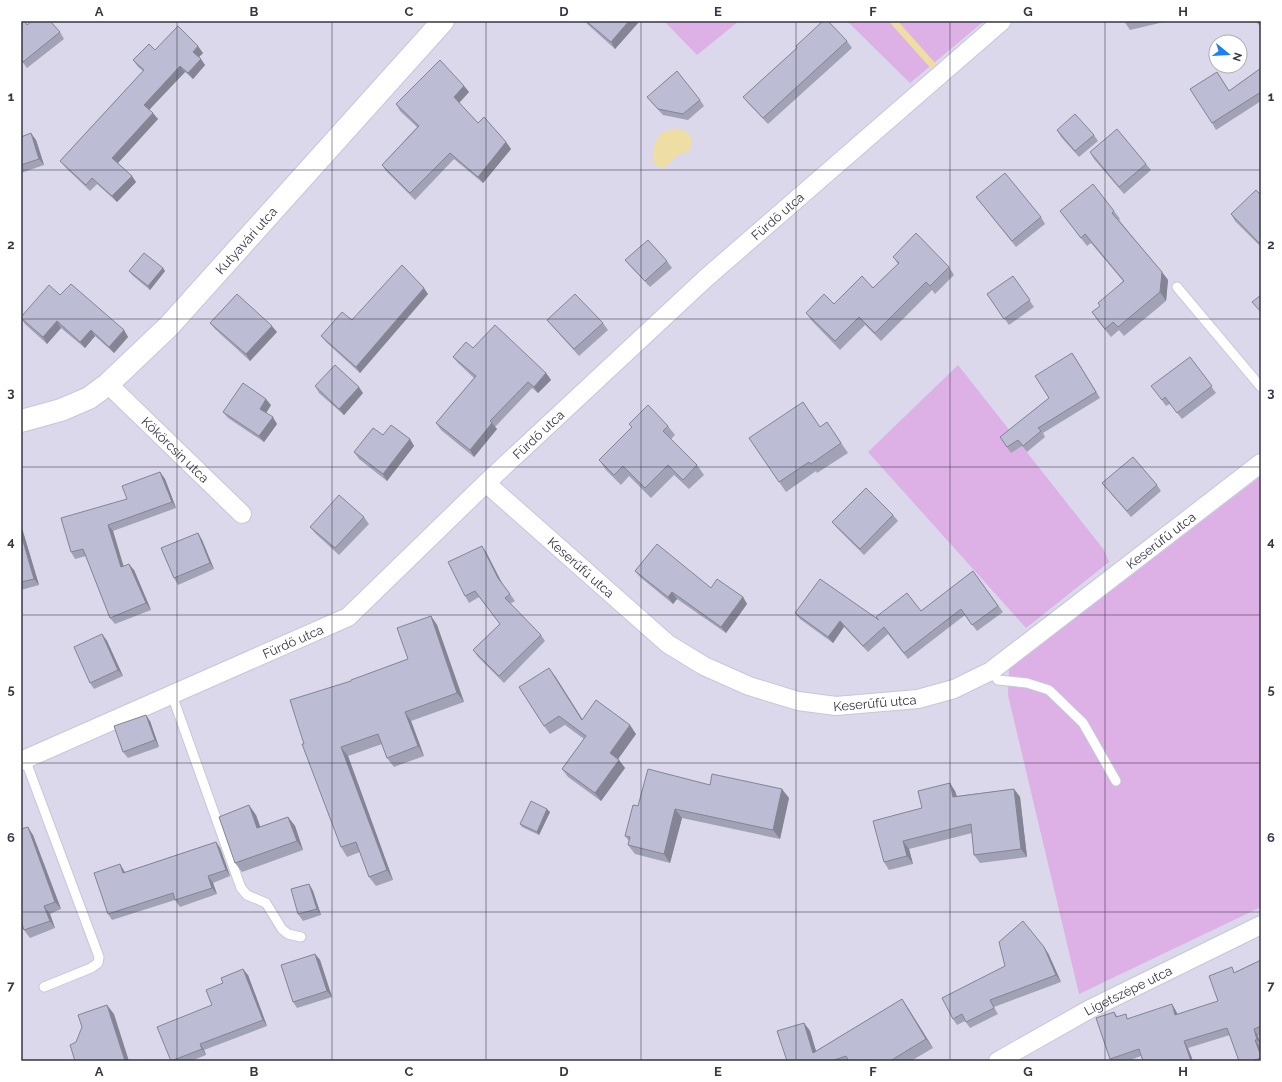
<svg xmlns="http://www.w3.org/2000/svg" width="1282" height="1082" viewBox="0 0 1282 1082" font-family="Raleway,sans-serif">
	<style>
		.residential { fill: #dad8ea; fill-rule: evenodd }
		.green { fill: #ddb0e6 }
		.water { fill: #eedea4 }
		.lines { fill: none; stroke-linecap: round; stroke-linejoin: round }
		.stream { stroke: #eedea4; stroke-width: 7 }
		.service-casing { stroke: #c7c6dc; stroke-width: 11 }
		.minor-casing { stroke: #c7c6dc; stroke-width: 20 }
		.tertiary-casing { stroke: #c7c6dc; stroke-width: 24 }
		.service { stroke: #fff; stroke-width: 9 }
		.minor { stroke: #fff; stroke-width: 18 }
		.tertiary { stroke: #fff; stroke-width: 22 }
		.wall { fill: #a2a2b6 }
		.shaded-wall { fill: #848494 }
		.building { fill: #bcbcd4; stroke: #848494 }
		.grid { fill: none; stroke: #363645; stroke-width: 1; stroke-opacity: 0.55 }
		.labels { text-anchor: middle; stroke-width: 4; stroke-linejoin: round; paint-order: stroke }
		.street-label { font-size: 13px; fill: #363645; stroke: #fff }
		.neatline { fill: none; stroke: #363645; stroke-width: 1.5 }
		.grid-label { font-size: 13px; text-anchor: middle; font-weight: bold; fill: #363645 }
	</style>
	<rect width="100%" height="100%" fill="#e7e6f3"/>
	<!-- residential -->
	<path class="residential" d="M21 21H1261V1061H21ZM1216 42H1240V66H1216Z"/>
	<!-- green -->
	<g class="green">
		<polygon points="664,21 739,21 697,55"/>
		<polygon points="847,21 984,21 910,83"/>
		<polygon points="958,365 1104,550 1109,562 1026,628 868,452"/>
		<polygon points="1261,476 1261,907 1079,994 1008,695 1009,669"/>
	</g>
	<!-- water -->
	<path class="water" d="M680 129C692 134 694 138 689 151 685 153 678 154 674 158 666 166 665 172 653 163 652 154 655 137 663 132 667 130 675 130 680 129Z"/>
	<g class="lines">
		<!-- stream -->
		<polyline class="stream" points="893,21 936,69"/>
		<!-- service casing -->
		<g class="service-casing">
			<g id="service">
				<polyline points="1177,287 1261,387"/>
				<polyline points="991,671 998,680 1027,683 1049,690 1083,723 1116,781"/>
				<polyline points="172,695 241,888 247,895 266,903 282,929 288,934 301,937"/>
				<polyline points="25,759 99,957 98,963 91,968 44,987"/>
			</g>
		</g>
		<!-- minor casing -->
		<g class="minor-casing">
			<g id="minor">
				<path id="s1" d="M108 384 242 514"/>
				<path id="s2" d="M486 483 668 644 704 666 749 686 798 701 836 706 918 699 954 689 991 671 1261 463"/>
				<path id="s3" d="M21 761 348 617 486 483 706 278 1002 21"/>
				<path id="s4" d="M998 1061 1090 1009 1261 925"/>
			</g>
		</g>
		<!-- tertiary casing -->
		<g class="tertiary-casing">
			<g id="tertiary">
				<path id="s5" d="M21 421 61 410 89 398 108 384 169 326 443 21"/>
			</g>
		</g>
		<!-- service -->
		<use href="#service" class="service"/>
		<!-- minor -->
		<use href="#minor" class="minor"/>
		<!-- tertiary -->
		<use href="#tertiary" class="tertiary"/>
	</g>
	<!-- wall -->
	<g class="wall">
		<polygon points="21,21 27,25 60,32 64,39 27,68 21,60"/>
		<polygon points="584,21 638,21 637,22 638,23 615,49"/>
		<polygon points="1124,21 1166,21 1164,22 1130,30"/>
		<polygon points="1255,21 1261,21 1261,27"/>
		<polygon points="847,41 852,48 768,124 748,103 743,97 797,48 796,46"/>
		<polygon points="155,50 203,53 199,57 205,65 193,79 185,72 149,110 158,119 118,163 136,182 117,202 97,184 90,191 65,167 60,161 143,71 138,67 133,60"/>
		<polygon points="1261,68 1261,101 1216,130 1212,123 1217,72 1229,91"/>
		<polygon points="464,86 469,92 459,103 478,123 506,142 511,149 483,183 454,159 415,200 386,171 382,165 417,127 400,111 396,104"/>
		<polygon points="647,97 700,100 704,106 688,120 663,115 652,103"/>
		<polygon points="1057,130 1094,135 1098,141 1079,157 1061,137"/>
		<polygon points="21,137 36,140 44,165 21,173"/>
		<polygon points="1090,152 1146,164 1151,170 1124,194 1094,159"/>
		<polygon points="1261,195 1261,247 1235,221 1231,214"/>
		<polygon points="976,197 1041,217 1045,224 1016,247"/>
		<polygon points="1060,211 1114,211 1120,219 1119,220 1168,280 1166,301 1124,336 1119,330 1111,337 1098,321 1092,312 1100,306 1123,281 1091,243 1087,246"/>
		<polygon points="893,257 949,267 954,275 935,294 932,290 881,341 865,325 840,350 812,321 806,313 834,304 873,288 898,264"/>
		<polygon points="625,260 667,261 672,268 650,287 630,266"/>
		<polygon points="129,271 165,271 150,290 132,275"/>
		<polygon points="1013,276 1034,307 1009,325 987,294"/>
		<polygon points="428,294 360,373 326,342 321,336 352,320"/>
		<polygon points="60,295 124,330 128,337 114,353 95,336 85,348 61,328 47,344 25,324 21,318"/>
		<polygon points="547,320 603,323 608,330 579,356 552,326"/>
		<polygon points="210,323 277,332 250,361 215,329"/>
		<polygon points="473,348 546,373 551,380 538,393 532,388 495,427 497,429 474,457 441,430 436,423 474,378 458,363 453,357"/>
		<polygon points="1190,357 1216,393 1182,419 1170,404 1166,406 1156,392"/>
		<polygon points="1076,359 1100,398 1043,433 1045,437 1027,452 1022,446 1011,453 1000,437 1049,398"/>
		<polygon points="315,386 363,393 344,415 319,393"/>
		<polygon points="271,405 266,413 277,424 264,442 228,418 223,412"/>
		<polygon points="827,422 848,453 817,473 816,471 786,492 749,438 820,427"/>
		<polygon points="629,424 668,426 675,435 671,439 697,465 704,475 689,489 674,475 651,498 629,476 621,485 606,470 599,460 632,428"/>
		<polygon points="383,435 410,439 414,446 387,481 359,459 354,452"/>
		<polygon points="160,472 165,479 176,508 113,531 123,566 134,570 151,610 115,624 110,618 86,556 75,559 71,552 127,499"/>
		<polygon points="1102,483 1157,485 1161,491 1131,517 1107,489"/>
		<polygon points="893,515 898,521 864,555 837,528 832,522"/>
		<polygon points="364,517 369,524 339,555 315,533 310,527"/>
		<polygon points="21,525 39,585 21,590"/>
		<polygon points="198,533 202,540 214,569 178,585 174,578"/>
		<polygon points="486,552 502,583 515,601 510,604 541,635 545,641 504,683 478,657 473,650 500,624 479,597 469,603 465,596"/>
		<polygon points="635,571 711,588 743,597 747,604 726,633 677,599 673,604 640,577"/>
		<polygon points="973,571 1003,612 977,631 965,615 908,659 888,634 868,652 844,627 833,643 800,619 795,613 878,620 921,611"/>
		<polygon points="431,616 437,625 464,702 411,721 424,756 394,767 387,758 382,744 348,756 393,880 376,886 369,877 360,852 347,857 341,847 304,744 351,681 408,659"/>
		<polygon points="102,634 107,641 123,676 94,689 90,683"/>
		<polygon points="555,676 582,719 636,734 618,759 625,768 601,801 568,777 562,769 584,739 565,725 550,734 544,726"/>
		<polygon points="150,721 159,747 128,758 123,752"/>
		<polygon points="710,785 789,798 780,839 682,818 670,863 635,854 628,845 629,841 625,836 638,806"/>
		<polygon points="1014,789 1020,797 1027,857 980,863 974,855 972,833 909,849 913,864 889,870 884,862 922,808 955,791 957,796"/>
		<polygon points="550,812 539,835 522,827 520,824"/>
		<polygon points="256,815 260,827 288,817 295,826 303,850 242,872 235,863"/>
		<polygon points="21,829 33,835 61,909 50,914 55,928 30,938 24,930 23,927 21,927"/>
		<polygon points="216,842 220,848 230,876 213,883 217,894 180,907 175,900 112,920 108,914 120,864 125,872"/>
		<polygon points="309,884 313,891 321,915 303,921 298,914"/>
		<polygon points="1048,953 1061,982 994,1007 998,1014 970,1028 965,1021 957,1025 953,1019"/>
		<polygon points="315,954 320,960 332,997 297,1008 293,1002"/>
		<polygon points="1261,960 1261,1034 1258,1036 1261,1043 1261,1046 1260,1047 1261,1050 1261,1061 1239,1061 1230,1035 1188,1048 1193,1061 1143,1061 1141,1056 1128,1061 1111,1061 1110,1059 1114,1012 1118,1017 1129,1019 1176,1011 1177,1014 1218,1001 1235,972"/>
		<polygon points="248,975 267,1026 204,1050 206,1055 191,1061 171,1061 212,1005"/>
		<polygon points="902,999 908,1008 933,1048 911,1061 787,1061 804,1023 810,1031 816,1051"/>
	</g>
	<!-- shaded-wall -->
	<g class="shaded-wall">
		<polygon points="629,21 636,21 638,23 615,49 611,42"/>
		<polygon points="198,46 203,53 198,58 193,52"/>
		<polygon points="201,59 205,65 193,79 188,73"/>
		<polygon points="180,66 185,72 148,111 144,105"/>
		<polygon points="464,86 469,92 458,104 454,97"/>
		<polygon points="153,113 158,119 117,164 112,158"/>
		<polygon points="31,133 36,140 44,165 39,159"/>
		<polygon points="506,142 511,149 483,183 478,177"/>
		<polygon points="132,176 136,182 117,202 112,196"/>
		<polygon points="163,268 165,271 150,290 148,286"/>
		<polygon points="1162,272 1168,280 1166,301 1160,292"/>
		<polygon points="424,288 428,294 360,373 356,367"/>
		<polygon points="57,321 61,328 47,344 43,337"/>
		<polygon points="272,326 277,332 250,361 246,354"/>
		<polygon points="91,330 95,336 85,348 80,342"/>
		<polygon points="124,330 128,337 114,353 109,347"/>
		<polygon points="1072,353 1076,359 1100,398 1096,392"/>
		<polygon points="546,373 551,380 538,393 534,387"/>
		<polygon points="359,387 363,393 344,415 339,409"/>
		<polygon points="266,399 271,405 265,415 260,409"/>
		<polygon points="273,417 277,424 264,442 259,436"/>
		<polygon points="492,423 497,429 474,457 470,450"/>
		<polygon points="410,439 414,446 387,481 383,474"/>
		<polygon points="160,472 165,479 176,508 172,502"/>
		<polygon points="21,525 39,585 34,579 21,534"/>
		<polygon points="108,525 113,531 126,574 121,567"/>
		<polygon points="198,533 202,540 214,569 210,563"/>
		<polygon points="482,546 486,552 503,585 498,578"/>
		<polygon points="129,564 134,570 151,610 146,603"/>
		<polygon points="672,592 677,599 673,604 668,597"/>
		<polygon points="743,597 747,604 726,633 721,627"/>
		<polygon points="431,616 437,625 464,702 457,693"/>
		<polygon points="840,621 844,627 833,643 828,637"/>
		<polygon points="102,634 107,641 123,676 118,670"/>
		<polygon points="549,668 555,676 588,728 582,720"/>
		<polygon points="405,712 411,721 424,756 418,746"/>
		<polygon points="146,715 150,721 159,747 155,740"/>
		<polygon points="630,725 636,734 616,762 610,753"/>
		<polygon points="341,747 348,756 393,880 387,870"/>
		<polygon points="619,760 625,768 601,801 595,793"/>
		<polygon points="950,783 955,791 959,805 953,797"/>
		<polygon points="782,789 789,798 780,839 773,830"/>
		<polygon points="1014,789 1020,797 1027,857 1021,849"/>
		<polygon points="249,805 256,815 264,837 257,828"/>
		<polygon points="547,809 550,812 539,835 537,832"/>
		<polygon points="675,809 682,818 670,863 664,854"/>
		<polygon points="288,817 295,826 303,850 297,841"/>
		<polygon points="28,827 33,835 61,909 55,902"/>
		<polygon points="903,841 909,849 913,864 907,856"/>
		<polygon points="216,842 220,848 230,876 226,870"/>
		<polygon points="120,864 124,871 127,880 123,873"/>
		<polygon points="208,876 213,883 217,894 212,888"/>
		<polygon points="309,884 313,891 321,915 317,909"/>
		<polygon points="44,906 50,914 55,928 50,921"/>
		<polygon points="1044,947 1048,953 1061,982 1056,975"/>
		<polygon points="315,954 320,960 332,997 327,991"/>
		<polygon points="243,969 248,975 267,1026 263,1020"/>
		<polygon points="902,999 908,1008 933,1048 926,1039"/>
		<polygon points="1172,1004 1176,1011 1180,1021 1175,1015"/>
		<polygon points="107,1005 114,1014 129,1061 125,1061"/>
		<polygon points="804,1023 810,1031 819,1061 813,1053"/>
		<polygon points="1254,1029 1258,1036 1261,1045 1257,1040"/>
		<polygon points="1255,1040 1260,1047 1261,1050 1261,1056"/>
		<polygon points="1184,1041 1188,1048 1193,1061 1191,1061"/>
		<polygon points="200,1044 204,1050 206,1055 202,1049"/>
	</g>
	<!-- building -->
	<g class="building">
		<polygon points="21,21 25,21 27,25 32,21 50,21 60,32 23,62 21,59"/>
		<polygon points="586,21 629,21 611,42"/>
		<polygon points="823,21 828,21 847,41 763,118 743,97 797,48 796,46"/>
		<polygon points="1257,21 1261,21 1261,25"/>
		<polygon points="178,26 198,46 193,52 201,59 188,73 180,66 144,105 153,113 112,158 132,176 112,196 92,178 86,185 60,161 144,70 133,60 149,44 155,50"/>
		<polygon points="440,60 464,86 454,97 478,123 484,117 506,142 478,177 450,153 410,193 382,165 419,126 396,104"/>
		<polygon points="1261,68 1261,92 1212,123 1190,89 1217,72 1229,91"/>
		<polygon points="677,71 700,100 683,114 658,109 647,97"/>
		<polygon points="1075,114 1094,135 1075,151 1057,130"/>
		<polygon points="1117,129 1146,164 1119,187 1090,152"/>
		<polygon points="31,133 39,159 21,165 21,137"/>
		<polygon points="1005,173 1041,217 1012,241 976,197"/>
		<polygon points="1093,184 1114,211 1112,213 1162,272 1160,292 1118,327 1113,322 1105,329 1092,312 1100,306 1098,303 1124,281 1085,234 1081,238 1060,211"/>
		<polygon points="1256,190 1261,195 1261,241 1259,243 1231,214"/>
		<polygon points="916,233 949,267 930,286 926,282 875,333 859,317 835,341 806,313 824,294 834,304 862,276 873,288 899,263 893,257"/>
		<polygon points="648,240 667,261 645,281 625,260"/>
		<polygon points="144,253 163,268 148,286 129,271"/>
		<polygon points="402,265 424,288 356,367 321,336 342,312 352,320"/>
		<polygon points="1013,276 1030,300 1004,319 987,294"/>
		<polygon points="71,284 124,330 109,347 91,330 80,342 57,321 43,337 21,318 21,317 49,285 60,295"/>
		<polygon points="237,294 272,326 246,354 210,323"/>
		<polygon points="575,294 603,323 574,349 547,320"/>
		<polygon points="1261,295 1261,312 1252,302"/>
		<polygon points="495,325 546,373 534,387 528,382 490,421 492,423 470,450 436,423 476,376 453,357 466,342 473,348"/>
		<polygon points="1072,353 1096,392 1038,428 1041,431 1023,446 1018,440 1007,447 1000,437 1049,398 1035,376"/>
		<polygon points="1190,357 1212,386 1177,413 1165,397 1162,400 1151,386"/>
		<polygon points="335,365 359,387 339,409 315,386"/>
		<polygon points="243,383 266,399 260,409 273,417 259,436 223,412"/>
		<polygon points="803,402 820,427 827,422 841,443 811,464 809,462 779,482 749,438"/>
		<polygon points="648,405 668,426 663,431 697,465 683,480 668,465 645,488 623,466 614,475 599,460 632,427 629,424"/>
		<polygon points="391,425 410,439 383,474 354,452 373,428 383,435"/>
		<polygon points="1133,457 1157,485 1127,511 1102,483"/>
		<polygon points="160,472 172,502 108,525 121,567 129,564 146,603 110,618 83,549 71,552 61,518 127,499 122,486"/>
		<polygon points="866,488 893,515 860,549 832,522"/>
		<polygon points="339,495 364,517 335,548 310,527"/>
		<polygon points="198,533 210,563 174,578 161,548"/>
		<polygon points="21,534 34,579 21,582"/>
		<polygon points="657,544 711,588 717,579 743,597 721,627 672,592 668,597 635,571"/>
		<polygon points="482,546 498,578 510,594 505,598 541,635 499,676 473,650 500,624 475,591 465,596 448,562"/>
		<polygon points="973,571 998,606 972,625 961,609 904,653 884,627 863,646 840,621 828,637 795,613 820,579 879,620 876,617 907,593 921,611"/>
		<polygon points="431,616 457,693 405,712 418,746 387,758 378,734 341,747 387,870 369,877 356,842 341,847 302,744 304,744 290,700 351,681 351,680 408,659 397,628"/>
		<polygon points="102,634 118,670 90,683 74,647"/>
		<polygon points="549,668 582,720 596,700 630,725 610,753 619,760 595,793 562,769 586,736 559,716 544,726 519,687"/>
		<polygon points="146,715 155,740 123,752 114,726"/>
		<polygon points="648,769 710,785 712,774 782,789 773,830 675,809 664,854 628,845 630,837 625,836 633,805 638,806"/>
		<polygon points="950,783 953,797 1014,789 1021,849 974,855 971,824 903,841 907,856 884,862 873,821 922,808 918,791"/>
		<polygon points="531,801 547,809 537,832 520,824"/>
		<polygon points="249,805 257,828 288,817 297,841 235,863 219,817"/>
		<polygon points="28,827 55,902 44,906 50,921 24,930 21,921 21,829"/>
		<polygon points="216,842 226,870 208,876 212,888 175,900 173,893 108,914 94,873 120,864 123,873"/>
		<polygon points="309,884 317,909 298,914 291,889"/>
		<polygon points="1023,921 1044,947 1056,975 990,1000 994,1008 966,1022 962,1014 953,1019 942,998 1005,966 999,942"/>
		<polygon points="315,954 327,991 293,1002 281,965"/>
		<polygon points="1261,960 1261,1026 1254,1029 1257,1040 1255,1040 1261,1056 1261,1058 1252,1061 1239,1061 1227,1028 1184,1041 1191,1061 1143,1061 1139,1049 1110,1059 1096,1018 1114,1012 1116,1017 1126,1014 1127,1019 1172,1004 1175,1015 1218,1001 1209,976 1232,967 1234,973"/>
		<polygon points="243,969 263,1020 200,1044 202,1049 171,1061 157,1027 212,1005 206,990 223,983 221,978"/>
		<polygon points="902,999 926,1039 890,1061 880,1061 879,1060 877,1061 849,1061 846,1056 831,1061 787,1061 777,1031 804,1023 813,1053"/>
		<polygon points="107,1005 125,1061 75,1061 70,1045 76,1042 82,1027 78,1015"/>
	</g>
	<!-- grid -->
	<path class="grid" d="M177 21V1061M332 21V1061M486 21V1061M641 21V1061M796 21V1061M950 21V1061M1105 21V1061M21 170H1261M21 319H1261M21 467H1261M21 615H1261M21 763H1261M21 912H1261"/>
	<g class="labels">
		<!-- street labels -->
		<g class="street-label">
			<text dy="5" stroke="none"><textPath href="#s3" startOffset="945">Fürdő utca</textPath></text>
			<text dy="5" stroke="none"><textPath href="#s5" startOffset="295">Kutyavári utca</textPath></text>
			<text dy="5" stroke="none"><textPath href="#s3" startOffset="621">Fürdő utca</textPath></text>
			<text dy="5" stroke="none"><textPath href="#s1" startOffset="94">Kökörcsin utca</textPath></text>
			<text dy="5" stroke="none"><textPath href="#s2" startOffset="799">Keserűfű utca</textPath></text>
			<text dy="5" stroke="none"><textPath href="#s2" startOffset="127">Keserűfű utca</textPath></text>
			<text dy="5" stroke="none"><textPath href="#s3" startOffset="297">Fürdő utca</textPath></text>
			<text dy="5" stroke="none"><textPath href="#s2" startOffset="463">Keserűfű utca</textPath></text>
			<text dy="5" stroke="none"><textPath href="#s4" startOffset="148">Ligetszépe utca</textPath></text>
		</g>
	</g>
	<!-- border -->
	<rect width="1282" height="1082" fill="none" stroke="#ffffff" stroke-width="44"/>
	<!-- north arrow -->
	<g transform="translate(1228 54) rotate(108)"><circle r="19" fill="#ffffff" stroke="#afafb5"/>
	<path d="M0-3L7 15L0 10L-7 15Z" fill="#1d81f3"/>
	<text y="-6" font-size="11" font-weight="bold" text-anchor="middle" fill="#363645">N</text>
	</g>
	<rect x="22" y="22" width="1238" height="1038" class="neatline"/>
	<g class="grid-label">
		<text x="99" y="16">A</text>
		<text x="254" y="16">B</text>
		<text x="409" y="16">C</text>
		<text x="564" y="16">D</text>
		<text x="718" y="16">E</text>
		<text x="873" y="16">F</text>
		<text x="1028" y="16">G</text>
		<text x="1183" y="16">H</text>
		<text x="11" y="101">1</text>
		<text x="1271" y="101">1</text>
		<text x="11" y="249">2</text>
		<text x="1271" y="249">2</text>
		<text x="11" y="397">3</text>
		<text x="1271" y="397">3</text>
		<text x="11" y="546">4</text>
		<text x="1271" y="546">4</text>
		<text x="11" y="694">5</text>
		<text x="1271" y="694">5</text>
		<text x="11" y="842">6</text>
		<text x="1271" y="842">6</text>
		<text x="11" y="990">7</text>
		<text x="1271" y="990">7</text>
		<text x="99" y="1076">A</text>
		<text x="254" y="1076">B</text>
		<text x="409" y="1076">C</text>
		<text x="564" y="1076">D</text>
		<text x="718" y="1076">E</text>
		<text x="873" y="1076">F</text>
		<text x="1028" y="1076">G</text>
		<text x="1183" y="1076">H</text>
	</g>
</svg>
